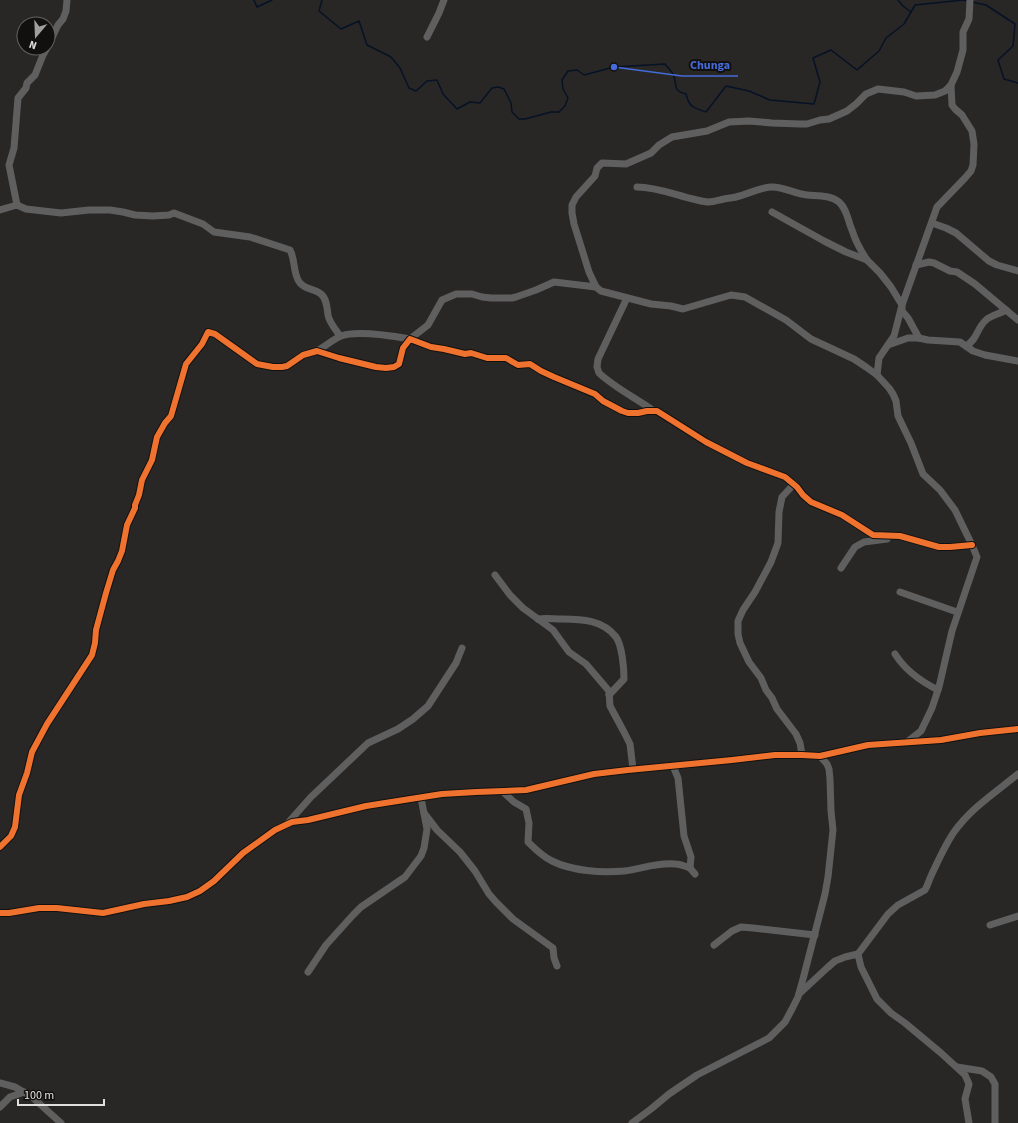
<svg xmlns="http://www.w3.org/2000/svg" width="1018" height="1123" viewBox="0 0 1018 1123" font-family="'Source Sans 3',sans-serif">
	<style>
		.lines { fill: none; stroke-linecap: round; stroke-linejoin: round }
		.stream { stroke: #061225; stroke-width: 1.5 }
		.minor { stroke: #605f5f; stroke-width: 7 }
		.cycleway-casing { stroke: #11100f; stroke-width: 8 }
		.cycleway { stroke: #ef722f; stroke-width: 6 }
		.leader { fill: none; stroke: #446bd9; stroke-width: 1.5 }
		.callout-dot { fill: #446bd9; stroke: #11100f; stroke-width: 1.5 }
		.callout-label { font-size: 12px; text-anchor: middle; font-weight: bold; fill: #446bd9; stroke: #11100f; stroke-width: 4; stroke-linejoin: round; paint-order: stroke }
	</style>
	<rect width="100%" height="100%" fill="#282726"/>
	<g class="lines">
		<!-- stream -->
		<g class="stream">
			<polyline points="254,0 257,7 272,0"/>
			<path d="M322 0 319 11 341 29 359 21 367 45 391 57 400 68 409 88 416 91 427 81 437 80 443 94 457 109 470 102 480 103 492 88 498 87 504 89 511 103 512 112 519 119H525L551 112H559L565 106 568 98 563 89 562 80 568 71 577 70 584 75 614 67 665 64C667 67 671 70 673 74 678 84 671 90 686 94 689 107 694 108 706 112L726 86 749 91 770 100 814 104 820 82 813 58 831 50 857 70 879 51 886 38 904 24 915 5 963 0 968 1"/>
			<polyline points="898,0 903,6 911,12"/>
			<polyline points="972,2 986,5 1015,24 1013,46 998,60 1004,79 1018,83"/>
		</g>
		<!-- minor -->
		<g class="minor">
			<polyline points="427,37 439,13 444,0"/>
			<polyline points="48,46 58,25 63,19 66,11 67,0"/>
			<path d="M637 187C658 187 677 196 697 200 701 201 705 202 709 202 714 202 719 200 724 199 728 198 732 198 736 197 748 194 759 188 771 187 782 186 795 194 807 195 818 196 830 195 839 202 847 209 848 221 852 230 855 240 861 251 867 260"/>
			<polyline points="17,205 9,165 14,148 18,98 26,88 27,83 35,75 43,55 47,48"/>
			<path d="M0 210 17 205 26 209 61 213 89 210H110L123 212 135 215 153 216 169 215 174 213 203 224 214 232 250 237 290 250C295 259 293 270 298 280 303 290 314 288 321 294 327 299 327 308 328 315 329 322 336 330 340 336"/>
			<polyline points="772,212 824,241 846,252 867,260 880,273 891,287 902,305 902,311 908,318 919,338"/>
			<polyline points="932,223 946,228 956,233 989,261 997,265 1018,271"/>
			<polyline points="916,265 929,262 934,263 950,271 957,272 975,284 1018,320"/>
			<path d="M627 298 598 359 597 367 599 373C615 388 636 398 654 411"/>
			<polyline points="888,345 908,338 919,338 928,340 960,342 973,351 985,355 1018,361"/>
			<path d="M966 346C978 339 976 329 986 320 991 315 1000 314 1006 310"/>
			<path d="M317 351C324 347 335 338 341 336 357 330 393 336 410 339L428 325 442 300 456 294H472L482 297 491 298H512L516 297 536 290 554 282 596 287"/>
			<polyline points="877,375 866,367 854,359 811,339 786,320 745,297 731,295 683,309 671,306 651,304 601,291 596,287 589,272 574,224 572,213 572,205 576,197 595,176 597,168 602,163 626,164 651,153 659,145 672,137 707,131 729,122 749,121 772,123 800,124 807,124 820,120 829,119 847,111 856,104 866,94 878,89 904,92 916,96 935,95 945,91 951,85 957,72 963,50 963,32 969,19 970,0"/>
			<polyline points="794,484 782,497 779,512 778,543 771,562 755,592 743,610 738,621 738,634 740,643 749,662 761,678 766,690 772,698 777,709 796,734 800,743 802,755"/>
			<polyline points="841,568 855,547 864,542 887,539"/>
			<polyline points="495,575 510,595 523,608 553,630 569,652 586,664 609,691 610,706 624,732 630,744 633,769"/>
			<polyline points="900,592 957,612"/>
			<path d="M538 619C546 618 554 619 562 619 582 619 603 620 616 637 622 645 624 668 624 679L609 695"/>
			<path d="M895 654C905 670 922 682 938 690"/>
			<polyline points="907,742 921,731 932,708 939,687 952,631 977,557 972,545 955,510 940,490 923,474 911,443 898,416 896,401 893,394 889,388 877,375 879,358 894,336 902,305 937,207 965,178 971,171 973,165 974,144 972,131 962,115 955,109 952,105 951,85"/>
			<polyline points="673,766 678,778 684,836 691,857 690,868"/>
			<path d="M502 791 514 802 526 809 529 823 528 842C535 849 543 857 552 861 572 871 601 873 624 871 641 869 658 862 675 864 680 864 685 866 690 868L695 874"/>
			<polyline points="424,813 437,830 460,852 475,871 489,894 496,902 513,919 553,948 554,958 557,966"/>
			<polyline points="287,824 311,797 368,743 398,729 413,719 428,706 456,663 462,648"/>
			<polyline points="0,847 11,836 15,827 19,795 27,773 32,752 47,724 92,655 95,643 96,630 106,593 113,570 118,561 122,551 127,525 135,508 135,505 139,495 142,480 152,460 157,437 165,423 171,416 186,364 202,344 208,332 215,334 257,364 273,367 282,367 287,366 303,355 317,351 339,358 376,367 386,368 394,367 399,364 403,348 410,339 431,347 444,349 465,354 471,353 487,358 506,358 518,365 530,364 541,371 554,377 595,394 603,401 622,411 628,413 638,413 647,411 657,411 706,442 747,463 785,477 797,487 803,495 811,502 842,515 873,535 900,536 939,547 950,547 972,545"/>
			<polyline points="0,913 9,913 39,908 57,908 103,913 144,904 169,901 187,897 200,891 214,881 243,853 275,830 292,822 308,820 366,806 442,794 476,792 526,790 594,774 628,770 732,760 775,755 802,755 820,756 868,745 941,740 980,733 1018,729"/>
			<polyline points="990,925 1018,916"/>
			<polyline points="714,945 732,931 741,927 753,928 815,935"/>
			<path d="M858 954 888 914 898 905 925 890C928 885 929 880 931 876 938 861 945 845 954 832 971 808 996 792 1018 774"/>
			<polyline points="308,972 326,945 353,915 361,907 405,877 421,856 424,848 427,829 421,798"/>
			<polyline points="799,994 827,968 835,961 845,957 858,954 861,967 877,999 891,1013 905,1023 941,1053 965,1075 969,1084 965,1099 969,1123"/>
			<polyline points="957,1067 982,1071 991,1077 995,1084 995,1123"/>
			<polyline points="0,1083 15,1087 32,1097 61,1123"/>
			<polyline points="0,1107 10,1097 24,1092"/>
			<polyline points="632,1123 651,1109 669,1094 697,1075 769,1038 785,1022 792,1009 798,997 803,979 825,894 828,877 833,830 831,811 830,779 829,769 827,764 820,756"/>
		</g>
		<!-- cycleway casing -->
		<g class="cycleway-casing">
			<g id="cycleway">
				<polyline points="0,847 11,836 15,827 19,795 27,773 32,752 47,724 92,655 95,643 96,630 106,593 113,570 118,561 122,551 127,525 135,508 135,505 139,495 142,480 152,460 157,437 165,423 171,416 186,364 202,344 208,332 215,334 257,364 273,367 282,367 287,366 303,355 317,351 339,358 376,367 386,368 394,367 399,364 403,348 410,339 431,347 444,349 465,354 471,353 487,358 506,358 518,365 530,364 541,371 554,377 595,394 603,401 622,411 628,413 638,413 647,411 657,411 706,442 747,463 785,477 797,487 803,495 811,502 842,515 873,535 900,536 939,547 950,547 972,545"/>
				<polyline points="0,913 9,913 39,908 57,908 103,913 144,904 169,901 187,897 200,891 214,881 243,853 275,830 292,822 308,820 366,806 442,794 476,792 526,790 594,774 628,770 732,760 775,755 802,755 820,756 868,745 941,740 980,733 1018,729"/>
			</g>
		</g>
		<!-- cycleway -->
		<use href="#cycleway" class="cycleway"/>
	</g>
	<!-- callouts -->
	<path class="leader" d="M614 67L682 76H738"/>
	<circle class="callout-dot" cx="614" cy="67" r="4"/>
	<g class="callout-label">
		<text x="710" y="69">Chunga</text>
	</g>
	<!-- north arrow -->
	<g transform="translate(36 36) rotate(199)"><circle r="19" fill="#11100f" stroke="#646362"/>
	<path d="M0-3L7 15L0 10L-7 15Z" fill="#a09f9e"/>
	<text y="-6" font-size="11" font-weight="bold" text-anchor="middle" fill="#e1dfde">N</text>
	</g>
	<!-- scale -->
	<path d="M18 1099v6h86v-6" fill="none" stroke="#e1dfde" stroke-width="2"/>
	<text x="24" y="1099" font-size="12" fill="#e1dfde" stroke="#11100f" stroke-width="3" paint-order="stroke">100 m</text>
</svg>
